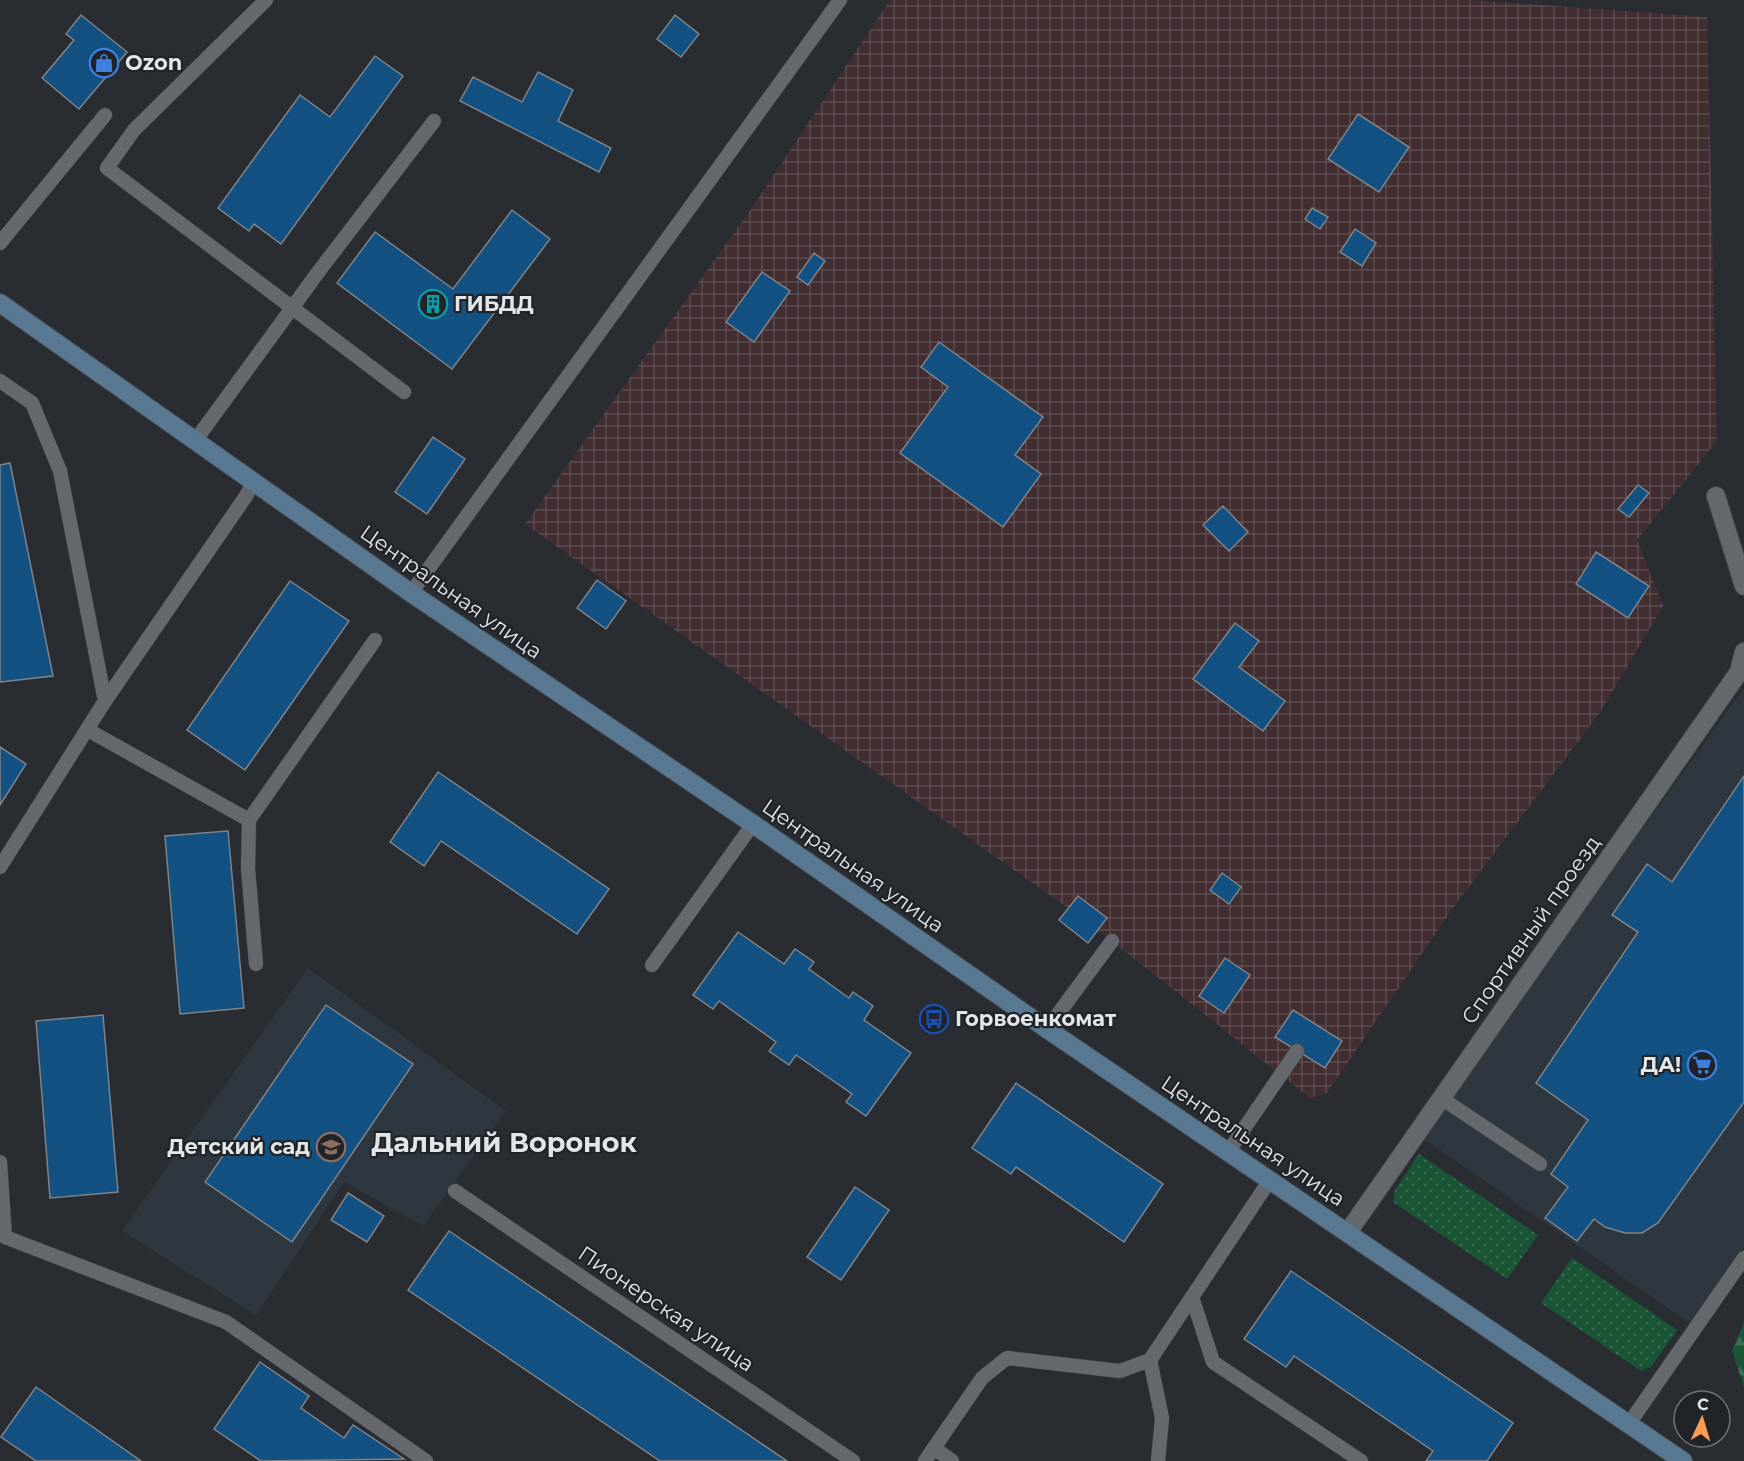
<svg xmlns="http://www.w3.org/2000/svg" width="1744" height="1461" viewBox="0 0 1744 1461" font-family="Montserrat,sans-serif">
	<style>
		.built { fill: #2e373f }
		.industrial { fill: url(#industrial-grid) }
		.grass { fill: url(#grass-dots) }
		.forest { fill: url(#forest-firs) }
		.building { fill: #135183; stroke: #7e8388; stroke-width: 1.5 }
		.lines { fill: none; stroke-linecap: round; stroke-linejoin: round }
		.lane-casing { stroke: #44484b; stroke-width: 15 }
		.street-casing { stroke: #44484b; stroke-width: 20 }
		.secondary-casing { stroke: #44484b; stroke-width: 20 }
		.lane { stroke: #65696e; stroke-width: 14 }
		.street { stroke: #65696e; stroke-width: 18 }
		.secondary { stroke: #587991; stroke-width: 18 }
		.labels { text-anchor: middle; stroke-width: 4.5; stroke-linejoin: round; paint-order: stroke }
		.poi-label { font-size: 21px; font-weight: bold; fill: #e3e6e8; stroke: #202428; text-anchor: start }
		.street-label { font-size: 21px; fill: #e3e6e8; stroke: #202428 }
		.district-label { font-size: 27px; font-weight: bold; fill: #e3e6e8; stroke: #202428 }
	</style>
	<defs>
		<pattern id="industrial-grid" width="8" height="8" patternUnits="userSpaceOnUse" patternTransform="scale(1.5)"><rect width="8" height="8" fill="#422e31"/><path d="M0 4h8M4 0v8" fill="none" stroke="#5d4c4f"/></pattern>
		<pattern id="grass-dots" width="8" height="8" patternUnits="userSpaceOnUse" patternTransform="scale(1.5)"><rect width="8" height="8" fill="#1a5635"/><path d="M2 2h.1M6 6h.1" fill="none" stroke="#3b6e52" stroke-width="1.8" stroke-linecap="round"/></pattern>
		<pattern id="forest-firs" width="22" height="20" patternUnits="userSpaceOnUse" patternTransform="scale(1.5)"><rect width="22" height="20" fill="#1a5635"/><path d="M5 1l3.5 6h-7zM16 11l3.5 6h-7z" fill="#3b6e52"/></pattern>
	</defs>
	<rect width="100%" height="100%" fill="#292d32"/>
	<!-- built -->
	<g class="built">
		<polygon points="1744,688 1744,1248 1692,1325 1420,1136"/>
		<polygon points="308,968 506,1111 423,1226 344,1182 256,1315 122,1231"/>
	</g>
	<!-- industrial -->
	<polygon class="industrial" points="890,0 1470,0 1707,17 1717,441 1637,540 1663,606 1601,711 1453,908 1327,1093 1310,1098 1098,930 1088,943 1059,920 1068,908 525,524 749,212"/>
	<!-- grass -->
	<g class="grass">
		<polygon points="1419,1154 1538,1235 1507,1279 1393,1202 1395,1190"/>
		<polygon points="1572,1258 1677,1330 1651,1367 1641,1371 1541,1303"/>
	</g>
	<!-- forest -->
	<polygon class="forest" points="1744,1322 1744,1387 1732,1351"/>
	<!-- building -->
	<g class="building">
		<polygon points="81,15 127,52 79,109 42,78 74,40 66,34"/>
		<polygon points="675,15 699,34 681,57 657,39"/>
		<polygon points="375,56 403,76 281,244 254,224 249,231 218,208 300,95 330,117"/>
		<polygon points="538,72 573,90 558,121 611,148 599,172 460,101 473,77 522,102"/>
		<polygon points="1358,114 1409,147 1379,192 1328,159"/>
		<polygon points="1312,208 1328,217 1320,229 1305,219"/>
		<polygon points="512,210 550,239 452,369 337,283 375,232 453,289"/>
		<polygon points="1355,229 1376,243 1362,266 1340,252"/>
		<polygon points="814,253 825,261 808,285 797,277"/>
		<polygon points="762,272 790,291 754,342 726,322"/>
		<polygon points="939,342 1043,417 1015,455 1041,474 1003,527 900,453 948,387 921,367"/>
		<polygon points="433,437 465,459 427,514 395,492"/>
		<polygon points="10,463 53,676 0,682 0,465"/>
		<polygon points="1638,485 1649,493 1629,517 1618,509"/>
		<polygon points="1223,506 1248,532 1229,551 1203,525"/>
		<polygon points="1596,552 1649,586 1628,618 1576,584"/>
		<polygon points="597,580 626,601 606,629 577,608"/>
		<polygon points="290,581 349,621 245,770 187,730"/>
		<polygon points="1235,623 1259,641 1239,667 1285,701 1263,731 1193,679"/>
		<polygon points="0,747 26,764 0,805"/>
		<polygon points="438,772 609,889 577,934 441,841 424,866 390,842"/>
		<polygon points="1744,776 1744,1102 1658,1223 1642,1233 1625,1233 1605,1227 1594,1219 1577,1241 1545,1218 1568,1187 1551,1174 1588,1120 1536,1083 1638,932 1612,915 1647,864 1672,882"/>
		<polygon points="228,831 244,1008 180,1014 165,836"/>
		<polygon points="1222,873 1241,887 1229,904 1210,890"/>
		<polygon points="1078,896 1107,918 1088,943 1059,920"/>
		<polygon points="738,932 784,964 795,949 814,962 809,969 849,998 853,992 873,1006 864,1020 911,1053 866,1116 846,1102 852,1094 796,1055 789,1065 769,1051 776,1042 719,1001 713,1009 693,995"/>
		<polygon points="1225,958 1250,975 1224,1013 1199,996"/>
		<polygon points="326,1005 413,1064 292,1242 205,1182"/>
		<polygon points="1293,1010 1342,1041 1325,1068 1275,1037"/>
		<polygon points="103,1015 118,1192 50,1198 36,1021"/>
		<polygon points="1016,1083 1163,1184 1124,1242 1016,1167 1011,1174 972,1148"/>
		<polygon points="855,1187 889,1210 841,1280 807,1257"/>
		<polygon points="348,1193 384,1216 367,1242 331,1220"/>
		<polygon points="449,1231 787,1461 660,1461 408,1290"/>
		<polygon points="1291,1271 1513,1423 1487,1461 1426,1461 1433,1451 1294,1356 1286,1367 1244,1339"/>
		<polygon points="260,1362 309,1396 301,1408 344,1438 353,1425 404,1459 261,1461 214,1429"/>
		<polygon points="36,1387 141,1461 36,1461 1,1437"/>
	</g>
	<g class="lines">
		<!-- lane casing -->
		<g class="lane-casing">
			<g id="lane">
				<polyline points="266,0 134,130 107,168 404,392"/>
				<polyline points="0,243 105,115"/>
				<polyline points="0,381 32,403 60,471 105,701 0,867"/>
				<polyline points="195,441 319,271 434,121"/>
				<polyline points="411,593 840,0"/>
				<polyline points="105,701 246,496 254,481"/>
				<polyline points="88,730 249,820"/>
				<polyline points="256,964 248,868 249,820 375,640"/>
				<polyline points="652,965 753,824"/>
				<polyline points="1047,1029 1112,941"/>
				<polyline points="1441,1098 1540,1164"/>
				<polyline points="1228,1152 1297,1051"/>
				<polyline points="0,1162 5,1237 226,1322 426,1461"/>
				<polyline points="455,1191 853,1461"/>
				<polyline points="1192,1297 1213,1362 1361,1461"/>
				<polyline points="1150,1360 1162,1418 1158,1461"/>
				<polyline points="1628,1425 1744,1258"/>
				<polyline points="934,1448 952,1461"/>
				<polyline points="925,1461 982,1378 1007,1358 1120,1371 1150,1360 1270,1180"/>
			</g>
		</g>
		<!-- street casing -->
		<g class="street-casing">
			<g id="street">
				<polyline points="1716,496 1744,586"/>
				<polyline points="1348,1232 1739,672 1744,652"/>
			</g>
		</g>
		<!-- secondary casing -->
		<g class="secondary-casing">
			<polyline id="secondary" points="0,303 411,593 753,824 1047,1029 1683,1461"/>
		</g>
		<!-- lane -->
		<use href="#lane" class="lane"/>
		<!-- street -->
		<use href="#street" class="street"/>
		<!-- secondary -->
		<use href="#secondary" class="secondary"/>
	</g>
	<!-- icons -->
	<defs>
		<g id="shop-ring" transform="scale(1.5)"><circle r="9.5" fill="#202428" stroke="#3f7fe0" stroke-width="1.5"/><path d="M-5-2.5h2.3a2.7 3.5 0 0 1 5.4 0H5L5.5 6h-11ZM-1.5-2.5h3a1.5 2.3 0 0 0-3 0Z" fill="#3f7fe0"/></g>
		<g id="building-ring" transform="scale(1.5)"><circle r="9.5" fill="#202428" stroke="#0f9aa8" stroke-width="1.5"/><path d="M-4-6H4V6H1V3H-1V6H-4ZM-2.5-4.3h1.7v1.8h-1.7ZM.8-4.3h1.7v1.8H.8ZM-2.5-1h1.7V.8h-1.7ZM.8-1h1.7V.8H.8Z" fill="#0f9aa8"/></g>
		<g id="bus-ring" transform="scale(1.5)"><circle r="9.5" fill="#202428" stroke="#1a4fb4" stroke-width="1.5"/><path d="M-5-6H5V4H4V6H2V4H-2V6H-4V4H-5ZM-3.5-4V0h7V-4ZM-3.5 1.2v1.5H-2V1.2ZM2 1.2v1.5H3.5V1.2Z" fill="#1a4fb4"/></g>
		<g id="supermarket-ring" transform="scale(1.5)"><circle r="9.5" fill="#202428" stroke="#3f7fe0" stroke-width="1.5"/><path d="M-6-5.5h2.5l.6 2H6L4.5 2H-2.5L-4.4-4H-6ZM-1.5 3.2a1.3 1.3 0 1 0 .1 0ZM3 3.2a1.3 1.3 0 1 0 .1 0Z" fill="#3f7fe0"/></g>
		<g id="school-ring" transform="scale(1.5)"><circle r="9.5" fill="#202428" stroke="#8d6e63" stroke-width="1.5"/><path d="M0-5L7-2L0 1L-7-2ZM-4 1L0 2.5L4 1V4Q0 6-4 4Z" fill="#8d6e63"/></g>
	</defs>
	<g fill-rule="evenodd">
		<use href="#shop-ring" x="104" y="63"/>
		<use href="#building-ring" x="433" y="304"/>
		<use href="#bus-ring" x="934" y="1019"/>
		<use href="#supermarket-ring" x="1702" y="1065"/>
		<use href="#school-ring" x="331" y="1147"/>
	</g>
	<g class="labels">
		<!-- poi labels -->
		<g class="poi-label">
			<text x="125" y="70">Ozon</text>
			<text x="454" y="311">ГИБДД</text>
			<text x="955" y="1026">Горвоенкомат</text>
			<text x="1681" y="1072" text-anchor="end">ДА!</text>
			<text x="310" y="1154" text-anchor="end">Детский сад</text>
		</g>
		<!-- street labels -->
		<g class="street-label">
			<text transform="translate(451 592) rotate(35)" y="7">Центральная улица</text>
			<text transform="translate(853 866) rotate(35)" y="7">Центральная улица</text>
			<text transform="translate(1531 930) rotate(-55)" y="7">Спортивный проезд</text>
			<text transform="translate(1253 1141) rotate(34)" y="7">Центральная улица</text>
			<text transform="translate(666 1309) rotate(34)" y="7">Пионерская улица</text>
		</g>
		<!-- district labels -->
		<g class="district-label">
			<text x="504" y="1152">Дальний Воронок</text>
		</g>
	</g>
	<!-- north arrow -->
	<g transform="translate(1702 1419) rotate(4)"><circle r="28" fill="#202428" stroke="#6e7275" stroke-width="1.5"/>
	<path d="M0-4.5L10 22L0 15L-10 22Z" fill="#fb9e51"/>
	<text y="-9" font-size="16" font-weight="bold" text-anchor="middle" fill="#e3e6e8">С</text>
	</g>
</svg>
